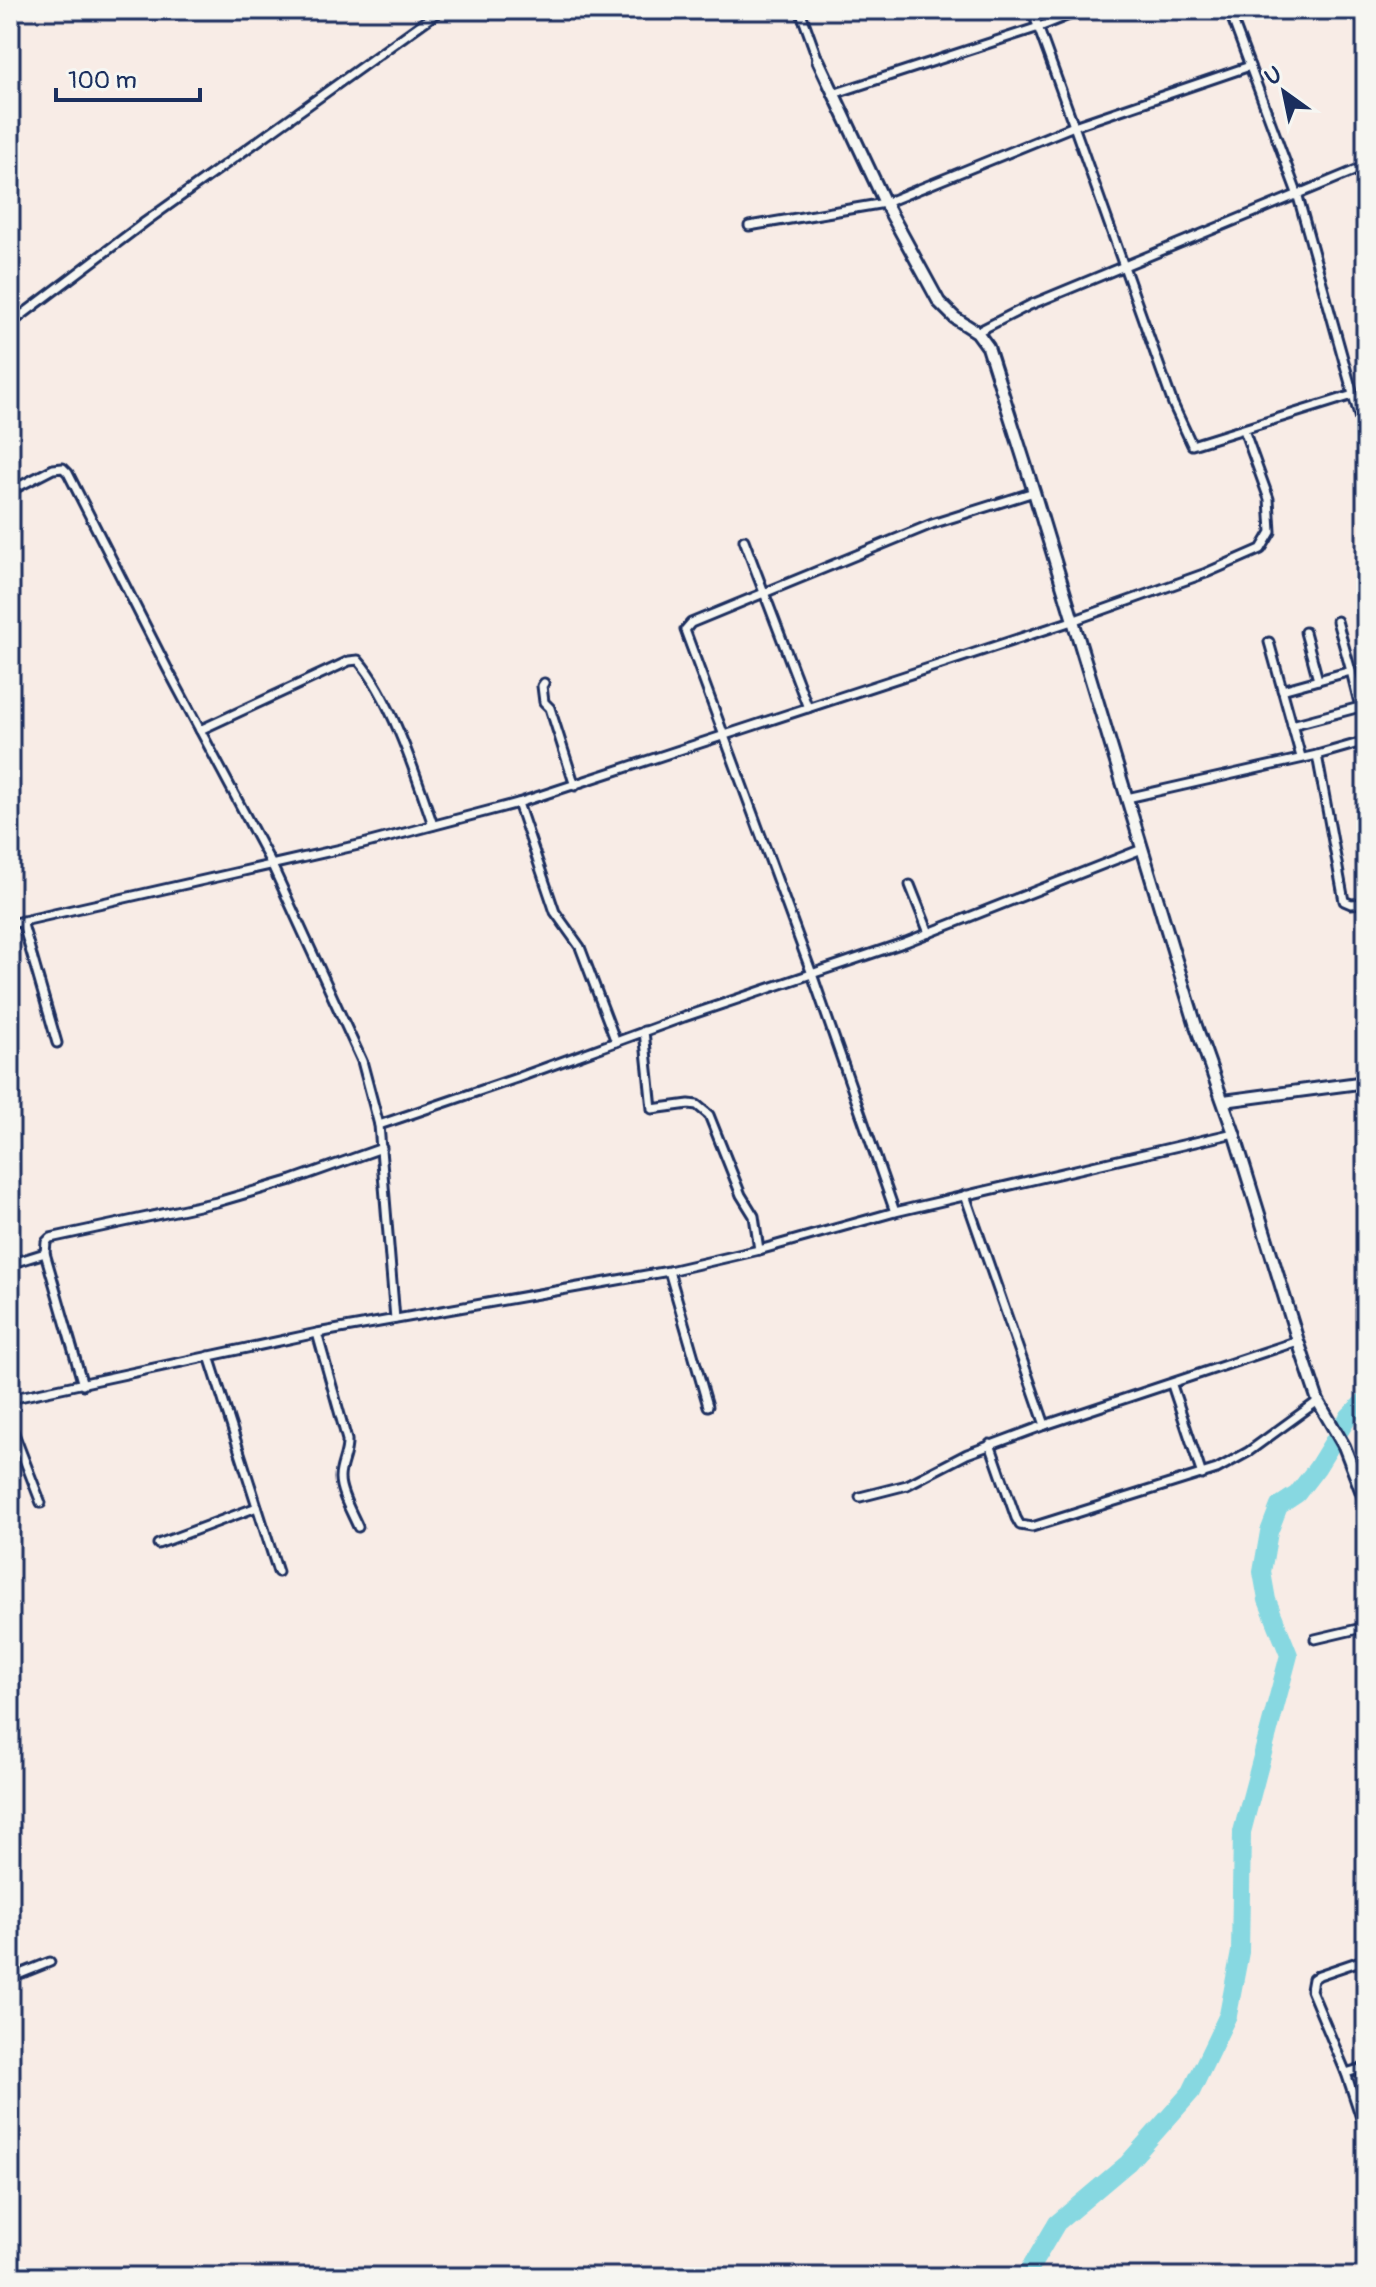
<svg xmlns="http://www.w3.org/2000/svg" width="1376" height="2287" viewBox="0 0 1376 2287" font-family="Pangolin,sans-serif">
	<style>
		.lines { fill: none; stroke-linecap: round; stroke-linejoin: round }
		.river { stroke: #87d8e1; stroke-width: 18 }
		.street-casing { stroke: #1b2f5e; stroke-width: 13 }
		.secondary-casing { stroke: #1b2f5e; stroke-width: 16 }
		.street { stroke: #f6f6f2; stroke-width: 7 }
		.secondary { stroke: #f6f6f2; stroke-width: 10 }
	</style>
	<rect width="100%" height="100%" fill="#f8ece6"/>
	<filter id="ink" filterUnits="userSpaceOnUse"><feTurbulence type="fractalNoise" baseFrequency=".0125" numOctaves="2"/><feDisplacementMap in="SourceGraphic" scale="16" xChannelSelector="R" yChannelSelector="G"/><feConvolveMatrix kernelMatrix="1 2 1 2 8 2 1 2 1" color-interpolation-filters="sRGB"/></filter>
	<g filter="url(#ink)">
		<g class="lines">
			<!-- river -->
			<polyline class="river" points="1025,2277 1057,2223 1128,2163 1191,2092 1228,2015 1240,1952 1242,1832 1289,1655 1267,1600 1262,1572 1269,1532 1279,1506 1297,1494 1317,1468 1349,1416 1366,1399"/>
			<!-- street casing -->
			<g class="street-casing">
				<g id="street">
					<polyline points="800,10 818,60"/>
					<polyline points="1032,10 1074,126 1250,66"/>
					<polyline points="1229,10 1297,193 1366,441"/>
					<polyline points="833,94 1039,27 1082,10"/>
					<polyline points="749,226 885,203 1074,126 1173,404 1192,445 1353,395"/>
					<polyline points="10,324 145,222 441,10"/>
					<polyline points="977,332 1030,305 1366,166"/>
					<polyline points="10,491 53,469 63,468 68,473 167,668 272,865 362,1061 379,1125 395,1319"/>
					<polyline points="744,540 808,708"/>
					<polyline points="1305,632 1318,680"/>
					<polyline points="1269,642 1301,757"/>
					<polyline points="544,683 542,686 544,702 550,708 575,786"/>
					<polyline points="1282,690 1351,671 1337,621"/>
					<polyline points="1292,725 1360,707 1351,671"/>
					<path d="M200 730 349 661 358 660C391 697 417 778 433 825"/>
					<polyline points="1317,755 1344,901 1351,904 1366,903"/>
					<polyline points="1127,798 1317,755 1366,741"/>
					<polyline points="518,803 555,912 580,947 616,1042"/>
					<polyline points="910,885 929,933"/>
					<polyline points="22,921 57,1043"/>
					<polyline points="10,924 363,844 518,803 1072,621 1206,573 1261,549 1271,532 1269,499 1244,430"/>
					<polyline points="644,1031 652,1109 689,1104 697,1105 709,1115 741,1195 754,1216 759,1250"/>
					<polyline points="379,1125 517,1078 684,1017 906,942 1142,849"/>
					<polyline points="965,1195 1045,1425"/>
					<polyline points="895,1212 812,974 685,630 691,623 932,524 1034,492"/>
					<polyline points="10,1264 45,1253"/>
					<polyline points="669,1271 708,1406"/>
					<path d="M317 1333 347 1440C348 1454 340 1465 340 1478 340 1493 352 1513 358 1527"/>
					<polyline points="209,1356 278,1572"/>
					<polyline points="83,1385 45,1253 46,1242 50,1238 217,1202 292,1180 382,1148"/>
					<polyline points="1172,1385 1202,1475"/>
					<polyline points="10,1399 317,1333 669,1271 759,1250 895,1212 1234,1133"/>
					<polyline points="10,1423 41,1503"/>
					<polyline points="990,1444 1016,1518 1020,1525 1032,1527 1217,1469 1248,1452 1318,1401"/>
					<polyline points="860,1497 907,1485 967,1454 1045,1425 1298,1341"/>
					<polyline points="158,1544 257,1507"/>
					<polyline points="1315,1639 1366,1627"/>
					<polyline points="1366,1959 1319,1975 1313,1979 1311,1990 1346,2073 1366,2133"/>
					<polyline points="10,1978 50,1962"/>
					<polyline points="1346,2073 1366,2067"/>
				</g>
			</g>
			<!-- secondary casing -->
			<g class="secondary-casing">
				<g id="secondary">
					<polyline points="818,60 885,203 939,302 955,318 977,332 988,347 1034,492 1196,1026 1234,1133 1298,1341 1318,1401 1344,1446 1366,1503"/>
					<polyline points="1224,1101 1366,1082"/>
				</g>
			</g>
			<!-- street -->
			<use href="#street" class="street"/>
			<!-- secondary -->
			<use href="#secondary" class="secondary"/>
		</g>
	</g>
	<!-- margin -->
	<rect width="1376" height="2287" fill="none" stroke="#f6f6f2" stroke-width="40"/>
	<rect x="20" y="20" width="1336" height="2247" fill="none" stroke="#1b2f5e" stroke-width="3" filter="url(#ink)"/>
	<!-- north arrow -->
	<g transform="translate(1284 92) rotate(327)" stroke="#f6f6f2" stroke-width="6" paint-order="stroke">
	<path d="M0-6L14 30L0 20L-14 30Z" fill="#1b2f5e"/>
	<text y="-12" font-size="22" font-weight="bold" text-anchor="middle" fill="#1b2f5e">U</text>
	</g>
	<!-- scale -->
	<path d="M56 88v12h144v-12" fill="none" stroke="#1b2f5e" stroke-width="4"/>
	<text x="68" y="88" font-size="24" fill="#1b2f5e" stroke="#f6f6f2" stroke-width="6" paint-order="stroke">100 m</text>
</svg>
